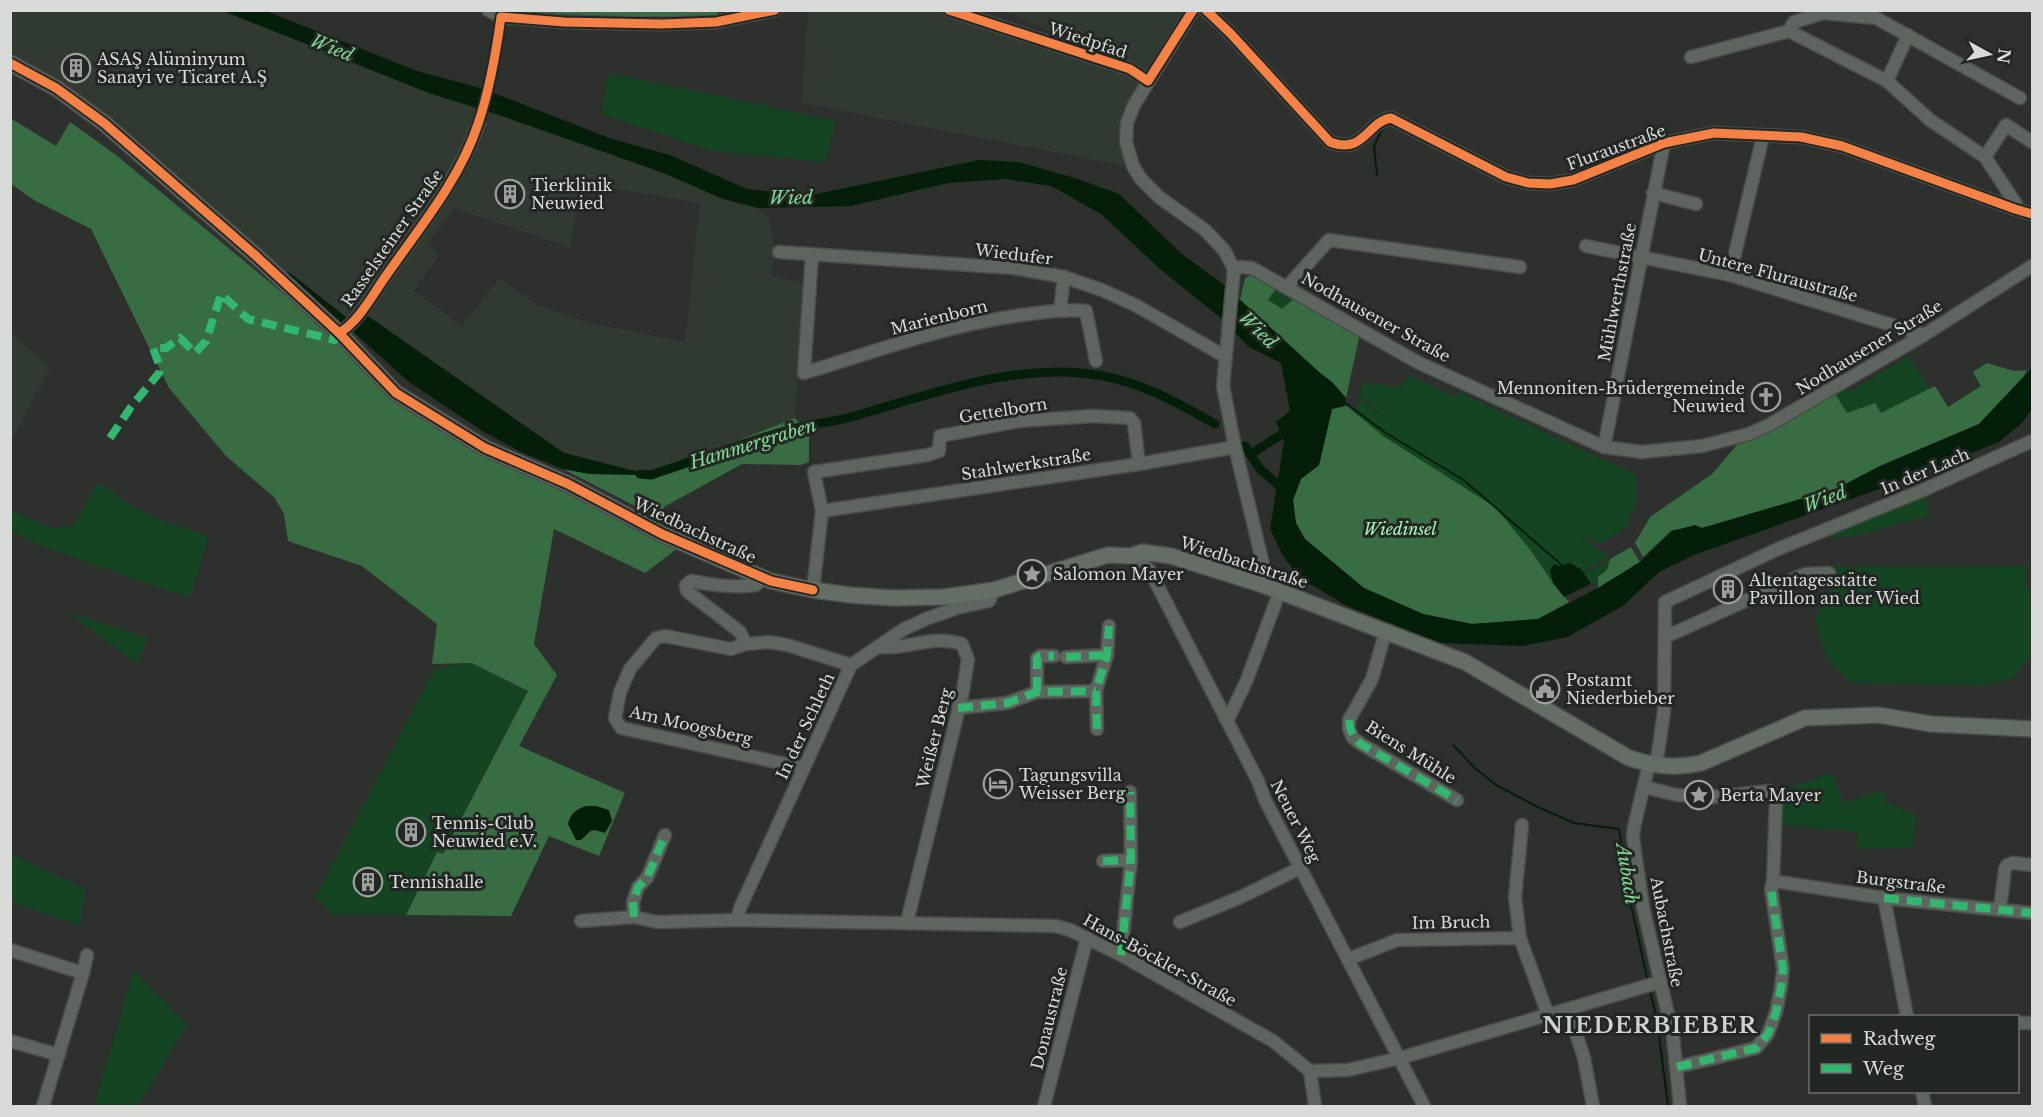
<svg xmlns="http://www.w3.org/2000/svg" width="2043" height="1117" viewBox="0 0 2043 1117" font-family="'Libre Baskerville',serif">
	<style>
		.built { fill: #313a31; fill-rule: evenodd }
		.green { fill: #144422 }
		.forest { fill: #386c43 }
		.water { fill: #041e09 }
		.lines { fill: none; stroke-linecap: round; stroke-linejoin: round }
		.stream { stroke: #041e09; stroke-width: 2 }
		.canal { stroke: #041e09; stroke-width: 9 }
		.minor-casing { stroke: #494b49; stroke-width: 15 }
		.major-casing { stroke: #494b49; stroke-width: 18 }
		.minor { stroke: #5d655e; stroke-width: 12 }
		.major { stroke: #656e65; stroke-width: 15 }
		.quiet { stroke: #33b770; stroke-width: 8; stroke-dasharray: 15 8; stroke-linecap: butt }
		.cycleway-casing { stroke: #232724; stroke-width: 13 }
		.cycleway { stroke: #f48246; stroke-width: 9 }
		.labels { text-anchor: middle; stroke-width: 6; stroke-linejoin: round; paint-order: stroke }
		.street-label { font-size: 16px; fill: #d9dbd9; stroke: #232724 }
		.poi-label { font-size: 16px; fill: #d9dbd9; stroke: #232724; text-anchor: start }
		.park-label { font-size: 16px; font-style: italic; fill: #a5fbb5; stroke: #232724 }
		.water-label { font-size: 18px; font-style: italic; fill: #84d995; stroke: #232724 }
		.district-label { font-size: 22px; font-weight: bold; letter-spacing: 1.5px; fill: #ced3ce; stroke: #232724 }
	</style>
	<rect width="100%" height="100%" fill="#2e302e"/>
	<!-- built -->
	<g class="built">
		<path d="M11 11H223L429 93 499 115 610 154 666 174 723 199 758 208 769 218 776 253 770 276 803 282 795 418 651 475 564 453 365 314 352 331 343 327 62 83 11 56ZM581 183 700 203 685 342 589 323 536 304 500 278 462 326 414 291 440 254 427 244 454 208 570 248Z"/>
		<polygon points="808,11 935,11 1124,66 1006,11 1183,11 1128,104 1120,121 1118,140 1126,166 801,103"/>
		<polygon points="11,332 50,368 11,443"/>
	</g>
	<!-- green -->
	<g class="green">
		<polygon points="608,73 836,121 825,162 712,151 602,114"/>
		<polygon points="1277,287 1296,297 1283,309 1268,300"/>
		<polygon points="1909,356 1930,390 1881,413 1875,403 1847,414 1835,394 1843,387 1849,392"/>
		<polygon points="1410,375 1454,397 1459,392 1636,475 1636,502 1627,527 1601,543 1580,537 1608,556 1587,570 1588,572 1610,559 1607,570 1597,587 1594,583 1564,597 1457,485 1422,462 1388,493 1361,418 1357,413 1358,398 1385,418 1359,395 1363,382 1401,387"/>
		<polygon points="98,482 132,506 160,520 209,536 190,597 171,592 37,544 11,531 11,511 56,529 74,525"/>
		<polygon points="1926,495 1928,516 1855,536 1831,537 1830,532"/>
		<polygon points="2026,566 2026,585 2032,596 2032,652 2014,678 1983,685 1851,683 1828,660 1815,621 1829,587 1829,567"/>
		<polygon points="67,612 148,638 137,663"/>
		<polygon points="472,663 528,692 442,855 436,853 406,915 332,915 326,907 315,898 435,668"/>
		<polygon points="1832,774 1844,803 1882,791 1886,802 1916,815 1913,848 1857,849 1858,832 1782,825 1785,789"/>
		<polygon points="10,853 86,890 79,925 11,902"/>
		<polygon points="134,971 187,1025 138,1106 94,1106"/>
	</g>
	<!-- forest -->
	<g class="forest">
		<path d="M718 10V16C652 17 586 17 521 11Z"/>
		<polygon points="10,118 56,146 70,122 116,155 336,337 393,397 678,548 645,573 554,529 534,644 557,675 519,746 625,793 599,856 549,836 511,916 406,915 437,852 443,854 528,691 472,663 432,664 437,624 362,566 288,541 284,514 274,497 226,456 169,388 91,229 34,200 11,184"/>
		<polygon points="1255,273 1277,287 1268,300 1282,309 1296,297 1360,333 1346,398 1332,382 1319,372 1240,300 1245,278"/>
		<polygon points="1987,363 2014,371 2027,370 2024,376 1979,424 1880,466 1838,488 1702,528 1672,530 1643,557 1635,543 1650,517 1712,474 1742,439 1834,392 1847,413 1875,403 1881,413 1935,386 1948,407 1981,386 1973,372"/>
		<polygon points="1347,406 1383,436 1495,507 1529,548 1553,583 1569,602 1538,619 1472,624 1423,614 1364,588 1305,539 1296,523 1293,500 1301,479 1319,465 1332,409"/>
		<polygon points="795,418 809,434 809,462 800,465 742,464 664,507 663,517 658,518 563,469 590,474 651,475"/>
		<polygon points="1631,547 1640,562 1598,588 1598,577 1607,570 1610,559"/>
	</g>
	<!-- water -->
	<g class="water">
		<polygon points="223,11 266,11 417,71 484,89 612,139 670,155 747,189 807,196 979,160 1018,162 1075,178 1119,194 1182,254 1224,285 1319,372 1332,382 1346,398 1344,406 1332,409 1319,465 1301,479 1293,500 1296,523 1305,539 1364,588 1423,614 1472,624 1538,619 1598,588 1640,562 1672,531 1695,525 1702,528 1838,488 1880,466 1979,424 2032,368 2032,409 2022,423 1999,442 1899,482 1694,555 1659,572 1623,606 1567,637 1523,646 1440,643 1347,606 1300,578 1283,556 1270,529 1284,441 1276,422 1290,411 1281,363 1249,347 1222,319 1160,269 1101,214 1051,186 1005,179 948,183 851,206 758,208 723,199 666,174 610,154 499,115 429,93"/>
		<polygon points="365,314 564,453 651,475 590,474 563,469 523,453 484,432 409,382 352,331"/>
		<polygon points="1570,563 1582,570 1591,584 1564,597 1553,583 1550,570 1554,564 1560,566"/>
		<path d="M586 806H596L609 810 612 821 605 833C588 828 593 830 581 840H576L568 824C570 814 576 809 586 806Z"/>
	</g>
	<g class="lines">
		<!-- stream -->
		<g class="stream">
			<polyline points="1377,175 1374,146 1383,127"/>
			<polyline points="1344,402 1386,433 1465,481 1564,567"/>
			<polyline points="1453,745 1476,769 1496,785 1538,807 1574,823 1619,829 1623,852 1627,865 1630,900 1648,982"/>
			<polyline points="1650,991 1657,1019 1668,1106"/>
		</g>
		<!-- canal -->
		<g class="canal">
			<polyline points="288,277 345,322"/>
			<polyline points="1245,446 1260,469 1285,491"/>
			<polyline points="1251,454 1290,429"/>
			<path d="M640 474 651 475C697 460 742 443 789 430 809 424 830 423 851 417 929 395 1008 364 1090 374 1135 379 1177 402 1215 424"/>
		</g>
		<!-- minor casing -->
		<g class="minor-casing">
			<g id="minor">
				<polyline points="488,10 501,17 564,22 662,24 716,22 775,10"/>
				<polyline points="949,10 1130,69 1148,81"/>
				<polyline points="1193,10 1134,105 1127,123 1126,142 1133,166 1141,179 1159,197 1205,230 1224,250 1234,269 1223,386 1235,447 1262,560 1264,572 1260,584"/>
				<path d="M1206 10 1231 34 1330 142C1364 155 1367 122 1391 118L1506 177 1528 183 1550 184 1573 180 1664 143 1714 133 1801 137 1842 146 2015 209 2032 214"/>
				<polyline points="1789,31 1794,22 1823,13 1876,18 2020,98"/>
				<polyline points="1691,57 1789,31 1887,81 1930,120 1985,157 2016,204 2015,209"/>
				<polyline points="1887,81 1908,35"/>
				<polyline points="1985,157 2006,125 2032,142"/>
				<polyline points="1653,193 1696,204"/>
				<polyline points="1586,246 1730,275 1924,335"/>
				<polyline points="779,252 1013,268 1064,277 1102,290 1137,306 1226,357"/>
				<path d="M812 254 804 373C876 351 947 325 1022 315 1044 312 1064 309 1086 311L1096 361"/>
				<polyline points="1234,269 1240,267 1252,268 1417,362 1604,447 1642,452 1702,446 1749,434 1769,425 1924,335 2032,266"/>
				<polyline points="1730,275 1763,136"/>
				<polyline points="1287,287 1329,240 1520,267"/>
				<polyline points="1060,310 1064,277"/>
				<path d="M339 333C358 322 370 298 383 280 418 230 457 182 479 123"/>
				<polyline points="1604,447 1664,143"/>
				<polyline points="822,511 1139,464 1235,447"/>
				<polyline points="1131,556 1141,562 1150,571 1258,781 1265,800 1424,1106"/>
				<polyline points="813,590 822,511 814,472 928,455 939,451 940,436 1019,421 1093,416 1130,418 1134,423 1139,464"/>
				<polyline points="1386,630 1372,679 1349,720 1349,729 1353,738 1361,744 1457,800"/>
				<polyline points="1665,637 1805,574 1829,573"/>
				<path d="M746 644 740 632 687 591 686 585 691 581C713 585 733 588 756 585L761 577"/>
				<path d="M879 647C907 650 933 634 962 644L968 659 963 691 907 922"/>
				<polyline points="1066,657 1107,655"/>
				<polyline points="1037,692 1037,658 1040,656 1054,656"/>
				<polyline points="958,708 1007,703 1037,692 1096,691"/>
				<polyline points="1225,718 1230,715 1246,682 1280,591"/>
				<polyline points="1097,729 1096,691 1107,655 1109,626"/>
				<polyline points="1649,764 1634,827 1633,838 1643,907 1673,1036 1680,1106"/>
				<polyline points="1656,766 1664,712 1665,602 1778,549 1921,491 2032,441"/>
				<polyline points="804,768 621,728 615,718 620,692 630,669 656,638 665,636 731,649 746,644 769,642 787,645 851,665"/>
				<polyline points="1644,787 1677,795 1713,797 1769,791 1774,795 1776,802 1773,881"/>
				<polyline points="1103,861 1131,860"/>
				<polyline points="1884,898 1907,1016"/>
				<polyline points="2000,909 2005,869 2007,865 2013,863 2032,865"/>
				<polyline points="634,917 633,902 638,887 647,878 665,835"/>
				<polyline points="737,920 740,908 851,665 904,629 926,619 957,608 989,601 994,590"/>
				<polyline points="581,921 634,917 657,922 737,920 1056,926 1070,930 1121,955 1273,1041 1310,1071 1348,1070 1400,1058 1660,982"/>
				<polyline points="1180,922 1241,897 1300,868"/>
				<polyline points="1520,938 1515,897 1522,825"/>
				<polyline points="10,950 83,973 43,1106"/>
				<polyline points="1121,955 1131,860 1130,792"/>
				<polyline points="1349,959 1397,940 1520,938 1548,1015"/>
				<polyline points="83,973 87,955"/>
				<polyline points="1568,1009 1584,1058 1593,1106"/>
				<polyline points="2018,1023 2032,1023"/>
				<polyline points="10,1041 59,1055"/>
				<polyline points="1677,1067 1756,1048 1768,1034 1776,1012 1781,987 1783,969 1771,889 1773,881 1884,898 2032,913"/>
				<polyline points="1310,1071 1315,1106"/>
				<polyline points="1922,1092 1925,1106"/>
				<polyline points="1044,1106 1087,938"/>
			</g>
		</g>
		<!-- major casing -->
		<g class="major-casing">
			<path id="major" d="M10 63 56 88 104 123 255 255 339 333 396 393 485 448 568 484 662 534 761 577 771 581 813 590 850 595 892 598 944 597 994 590 1108 555 1131 556 1142 552 1171 556 1260 584 1465 662 1629 758C1654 766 1675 769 1701 763L1805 718 1878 715 1931 724 2032 729"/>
		</g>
		<!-- minor -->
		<use href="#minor" class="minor"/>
		<!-- major -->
		<use href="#major" class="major"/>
		<!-- quiet -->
		<g class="quiet">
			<polyline points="110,438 131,407 159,373 160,367 153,348 166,348 180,338 195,353 206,341 221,294 248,319 335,340 339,333"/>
			<polyline points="1066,657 1107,655"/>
			<polyline points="1037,692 1037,658 1040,656 1054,656"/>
			<polyline points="958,708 1007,703 1037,692 1096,691"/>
			<path d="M1349 720C1350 731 1353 737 1361 744L1457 800"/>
			<polyline points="1097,729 1096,691 1107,655 1109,626"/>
			<polyline points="1103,861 1131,860"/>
			<polyline points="1884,898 2032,913"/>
			<polyline points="634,917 633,902 638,887 647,878 665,835"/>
			<polyline points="1121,955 1131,860 1130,792"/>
			<polyline points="1677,1067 1756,1048 1768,1034 1776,1012 1781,987 1783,969 1771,889"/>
		</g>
		<!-- cycleway casing -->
		<g class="cycleway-casing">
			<g id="cycleway">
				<polyline points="949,10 1130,69 1148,81 1193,10"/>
				<path d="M1206 10 1231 34 1330 142C1364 155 1367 122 1391 118L1506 177 1528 183 1550 184 1573 180 1664 143 1714 133 1801 137 1842 146 2015 209 2032 214"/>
				<polyline points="10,63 56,88 104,123 255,255 339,333 396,393 485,448 568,484 662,534 771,581 813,590"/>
				<path d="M339 333C360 321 374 292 388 273 421 226 460 179 478 124 490 89 496 53 501 17L564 22 662 24 716 22 775 10"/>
			</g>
		</g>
		<!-- cycleway -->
		<use href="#cycleway" class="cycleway"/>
	</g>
	<!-- icons -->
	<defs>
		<g id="building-ring" transform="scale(1.5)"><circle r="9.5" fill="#232724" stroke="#9d9f9d" stroke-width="1.5"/><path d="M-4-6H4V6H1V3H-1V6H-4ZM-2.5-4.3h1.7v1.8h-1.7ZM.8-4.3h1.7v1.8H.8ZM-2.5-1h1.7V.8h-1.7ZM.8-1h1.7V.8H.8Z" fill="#9d9f9d"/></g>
		<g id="church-ring" transform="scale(1.5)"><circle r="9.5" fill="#232724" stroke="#9d9f9d" stroke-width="1.5"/><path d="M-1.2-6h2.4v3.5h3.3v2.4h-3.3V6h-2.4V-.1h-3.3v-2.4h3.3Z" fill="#9d9f9d"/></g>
		<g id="sight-ring" transform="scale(1.5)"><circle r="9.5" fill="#232724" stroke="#9d9f9d" stroke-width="1.5"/><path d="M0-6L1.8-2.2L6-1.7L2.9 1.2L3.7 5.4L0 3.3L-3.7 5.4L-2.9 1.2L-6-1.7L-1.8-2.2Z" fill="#9d9f9d"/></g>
		<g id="civic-ring" transform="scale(1.5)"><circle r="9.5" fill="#232724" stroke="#9d9f9d" stroke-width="1.5"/><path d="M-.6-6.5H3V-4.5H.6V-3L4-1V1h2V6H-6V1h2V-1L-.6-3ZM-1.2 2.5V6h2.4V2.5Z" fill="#9d9f9d"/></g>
		<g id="hotel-ring" transform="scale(1.5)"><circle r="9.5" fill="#232724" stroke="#9d9f9d" stroke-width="1.5"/><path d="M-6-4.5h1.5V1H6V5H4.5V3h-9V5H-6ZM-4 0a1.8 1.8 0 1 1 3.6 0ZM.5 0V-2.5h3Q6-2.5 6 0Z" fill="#9d9f9d"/></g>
	</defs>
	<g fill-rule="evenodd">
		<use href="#building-ring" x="76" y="68"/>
		<use href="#building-ring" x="510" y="194"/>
		<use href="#church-ring" x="1766" y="397"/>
		<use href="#sight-ring" x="1032" y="574"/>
		<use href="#building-ring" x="1728" y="589"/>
		<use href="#civic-ring" x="1545" y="689"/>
		<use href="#hotel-ring" x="998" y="784"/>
		<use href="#sight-ring" x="1699" y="795"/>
		<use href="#building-ring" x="411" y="832"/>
		<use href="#building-ring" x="368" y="882"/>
	</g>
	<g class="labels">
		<!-- street labels -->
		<g class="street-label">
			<text transform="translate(1088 40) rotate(18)" y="6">Wiedpfad</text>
			<text transform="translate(1616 147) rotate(-20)" y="6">Fluraustraße</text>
			<text transform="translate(392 238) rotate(-55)" y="6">Rasselsteiner Straße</text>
			<text transform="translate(1014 254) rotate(7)" y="6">Wiedufer</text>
			<text transform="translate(1778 275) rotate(15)" y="6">Untere Fluraustraße</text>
			<text transform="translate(1617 292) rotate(-79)" y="6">Mühlwerthstraße</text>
			<text transform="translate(939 317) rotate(-14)" y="6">Marienborn</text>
			<text transform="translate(1376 317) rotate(29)" y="6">Nodhausener Straße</text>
			<text transform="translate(1869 347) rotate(-31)" y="6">Nodhausener Straße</text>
			<text transform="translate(1003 410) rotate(-9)" y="6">Gettelborn</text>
			<text transform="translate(1026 464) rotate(-9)" y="6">Stahlwerkstraße</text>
			<text transform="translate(1925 471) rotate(-23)" y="6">In der Lach</text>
			<text transform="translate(695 530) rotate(25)" y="6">Wiedbachstraße</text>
			<text transform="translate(1244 562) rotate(18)" y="6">Wiedbachstraße</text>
			<text transform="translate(691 725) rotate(13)" y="6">Am Moogsberg</text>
			<text transform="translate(805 726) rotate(-65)" y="6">In der Schleth</text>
			<text transform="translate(934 738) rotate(-76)" y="6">Weißer Berg</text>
			<text transform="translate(1411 752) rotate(32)" y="6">Biens Mühle</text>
			<text transform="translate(1296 821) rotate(63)" y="6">Neuer Weg</text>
			<text transform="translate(1901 882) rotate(7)" y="6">Burgstraße</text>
			<text transform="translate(1451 922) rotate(-1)" y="6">Im Bruch</text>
			<text transform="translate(1667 932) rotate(79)" y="6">Aubachstraße</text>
			<text transform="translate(1160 960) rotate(29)" y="6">Hans-Böckler-Straße</text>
			<text transform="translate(1049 1018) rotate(-76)" y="6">Donaustraße</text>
		</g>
		<!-- poi labels -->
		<g class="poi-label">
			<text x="97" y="65">ASAŞ Alüminyum<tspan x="97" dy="18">Sanayi ve Ticaret A.Ş</tspan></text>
			<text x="531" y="191">Tierklinik<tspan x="531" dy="18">Neuwied</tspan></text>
			<text x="1745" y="394" text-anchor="end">Mennoniten-Brüdergemeinde<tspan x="1745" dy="18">Neuwied</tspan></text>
			<text x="1053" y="580">Salomon Mayer</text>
			<text x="1749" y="586">Altentagesstätte<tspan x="1749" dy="18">Pavillon an der Wied</tspan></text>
			<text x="1566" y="686">Postamt<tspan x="1566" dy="18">Niederbieber</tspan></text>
			<text x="1019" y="781">Tagungsvilla<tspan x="1019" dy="18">Weisser Berg</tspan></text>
			<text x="1720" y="801">Berta Mayer</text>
			<text x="432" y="829">Tennis-Club<tspan x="432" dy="18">Neuwied e.V.</tspan></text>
			<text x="389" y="888">Tennishalle</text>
		</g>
		<!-- park labels -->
		<g class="park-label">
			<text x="1400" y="535">Wiedinsel</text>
		</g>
		<!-- water labels -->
		<g class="water-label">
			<text transform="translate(332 48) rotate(22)" y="6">Wied</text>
			<text x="791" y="204">Wied</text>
			<text transform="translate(1258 330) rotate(44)" y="6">Wied</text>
			<text transform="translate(753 444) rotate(-17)" y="6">Hammergraben</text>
			<text transform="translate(1825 499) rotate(-20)" y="6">Wied</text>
			<text transform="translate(1627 874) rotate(81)" y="6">Aubach</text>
		</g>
		<!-- district labels -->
		<g class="district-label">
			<text x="1650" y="1033">NIEDERBIEBER</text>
		</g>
	</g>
	<!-- border -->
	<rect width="2043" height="1117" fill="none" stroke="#d9dbd9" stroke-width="24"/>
	<!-- legend -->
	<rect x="1809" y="1015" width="210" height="78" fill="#232724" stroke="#6c6f6c" stroke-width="1.5"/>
	<rect x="1821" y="1034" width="30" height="9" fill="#f48246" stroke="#6c6f6c" stroke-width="1.5"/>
	<text x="1863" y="1045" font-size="18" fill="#d9dbd9">Radweg</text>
	<rect x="1821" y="1064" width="30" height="9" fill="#33b770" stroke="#6c6f6c" stroke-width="1.5"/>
	<text x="1863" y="1075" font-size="18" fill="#d9dbd9">Weg</text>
	<!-- north arrow -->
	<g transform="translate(1989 54) rotate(98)" stroke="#232724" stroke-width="4.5" paint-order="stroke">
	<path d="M0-4.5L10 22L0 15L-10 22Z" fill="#d9dbd9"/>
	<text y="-9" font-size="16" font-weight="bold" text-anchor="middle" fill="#d9dbd9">N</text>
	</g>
</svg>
